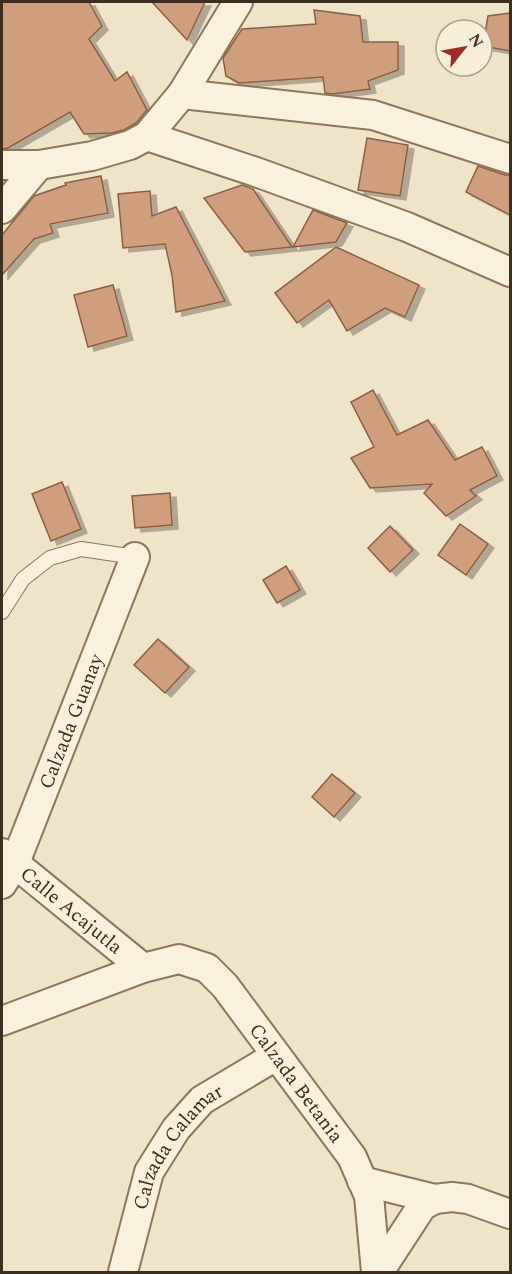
<svg xmlns="http://www.w3.org/2000/svg" width="512" height="1274" viewBox="0 0 512 1274" font-family="Spectral,serif">
	<style>
		.building { fill: #cf9f7d; stroke: #8d5f41; stroke-width: 1.5; filter: url(#shadow) }
		.lines { fill: none; stroke-linecap: round; stroke-linejoin: round }
		.lane-casing { stroke: #8d765c; stroke-width: 16 }
		.street-casing { stroke: #8d765c; stroke-width: 32 }
		.lane { stroke: #faf1dc; stroke-width: 14 }
		.street { stroke: #faf1dc; stroke-width: 28 }
		.labels { text-anchor: middle; stroke-width: 4.5; stroke-linejoin: round; paint-order: stroke }
		.street-label { font-size: 20px; fill: #3d2e20; stroke: #f7eed8 }
	</style>
	<defs>
		<filter id="shadow"><feDropShadow dx="6" dy="4" stdDeviation="0" flood-color="#0004"/></filter>
	</defs>
	<rect width="100%" height="100%" fill="#f0e4c8"/>
	<!-- building -->
	<g class="building">
		<polygon points="2,2 89,2 102,26 89,39 115,81 127,72 147,110 136,123 124,130 112,133 84,134 70,112 8,148 2,149"/>
		<polygon points="152,2 205,2 187,40"/>
		<polygon points="314,10 360,16 363,42 398,42 398,70 368,81 370,89 333,94 325,93 323,77 239,83 226,76 223,58 242,29 316,24"/>
		<polygon points="510,13 510,51 483,46 488,16"/>
		<polygon points="367,138 408,145 400,196 358,190"/>
		<polygon points="478,166 505,175 510,175 510,215 466,192"/>
		<polygon points="101,176 108,213 50,224 53,233 34,239 2,275 2,235 34,196 66,185 65,183"/>
		<polygon points="242,185 253,189 292,247 245,252 204,198"/>
		<polygon points="150,191 152,216 176,207 225,301 176,312 172,275 165,244 123,248 118,194"/>
		<polygon points="313,210 347,223 336,242 293,247"/>
		<polygon points="336,247 419,285 405,317 385,308 347,331 329,300 297,323 275,293"/>
		<polygon points="113,285 127,336 88,347 74,295"/>
		<polygon points="373,390 397,435 428,420 455,460 482,447 497,476 470,490 476,496 446,516 424,493 432,484 370,488 351,458 374,447 351,402"/>
		<polygon points="62,482 81,529 51,541 32,494"/>
		<polygon points="170,493 172,525 135,528 132,496"/>
		<polygon points="460,524 488,544 466,575 438,555"/>
		<polygon points="390,526 413,550 390,572 368,548"/>
		<polygon points="286,566 300,590 277,603 263,580"/>
		<polygon points="158,639 189,667 165,693 134,665"/>
		<polygon points="332,774 355,793 334,817 312,797"/>
	</g>
	<g class="lines">
		<!-- lane casing -->
		<g class="lane-casing">
			<polyline id="lane" points="2,612 23,579 50,558 81,549 135,557"/>
		</g>
		<!-- street casing -->
		<g class="street-casing">
			<g id="street">
				<polyline points="182,94 373,115 510,159"/>
				<polyline points="147,136 256,172 407,227 510,272"/>
				<polyline points="2,165 39,165 92,156 130,145 147,136 182,94 238,2"/>
				<polyline points="2,209 39,165"/>
				<path id="s1" d="M2 853 143 968"/>
				<path id="s2" d="M2 884 15 863 135 557"/>
				<path id="s3" d="M2 1021 143 968 179 959 207 968 225 986 352 1157 369 1196 376 1272"/>
				<polyline points="362,1181 435,1199"/>
				<path id="s4" d="M123 1272 149 1172 176 1129 202 1100 276 1056"/>
				<polyline points="379,1272 422,1206 435,1199 452,1197 468,1199 510,1214"/>
			</g>
		</g>
		<!-- lane -->
		<use href="#lane" class="lane"/>
		<!-- street -->
		<use href="#street" class="street"/>
	</g>
	<g class="labels">
		<!-- street labels -->
		<g class="street-label">
			<text dy="7" stroke="none"><textPath href="#s2" startOffset="177">Calzada Guanay</textPath></text>
			<text dy="7" stroke="none"><textPath href="#s1" startOffset="90">Calle Acajutla</textPath></text>
			<text dy="7" stroke="none"><textPath href="#s3" startOffset="363">Calzada Betania</textPath></text>
			<text dy="7" stroke="none"><textPath href="#s4" startOffset="140">Calzada Calamar</textPath></text>
		</g>
	</g>
	<!-- border -->
	<rect width="512" height="1274" fill="none" stroke="#3d2e20" stroke-width="6"/>
	<!-- north arrow -->
	<g transform="translate(464 48) rotate(59)"><circle r="28" fill="#f7eed8" stroke="#ada18e" stroke-width="1.5"/>
	<path d="M0-4.5L10 22L0 15L-10 22Z" fill="#9e2a2b"/>
	<text y="-9" font-size="16" font-weight="bold" text-anchor="middle" fill="#3d2e20">N</text>
	</g>
</svg>
